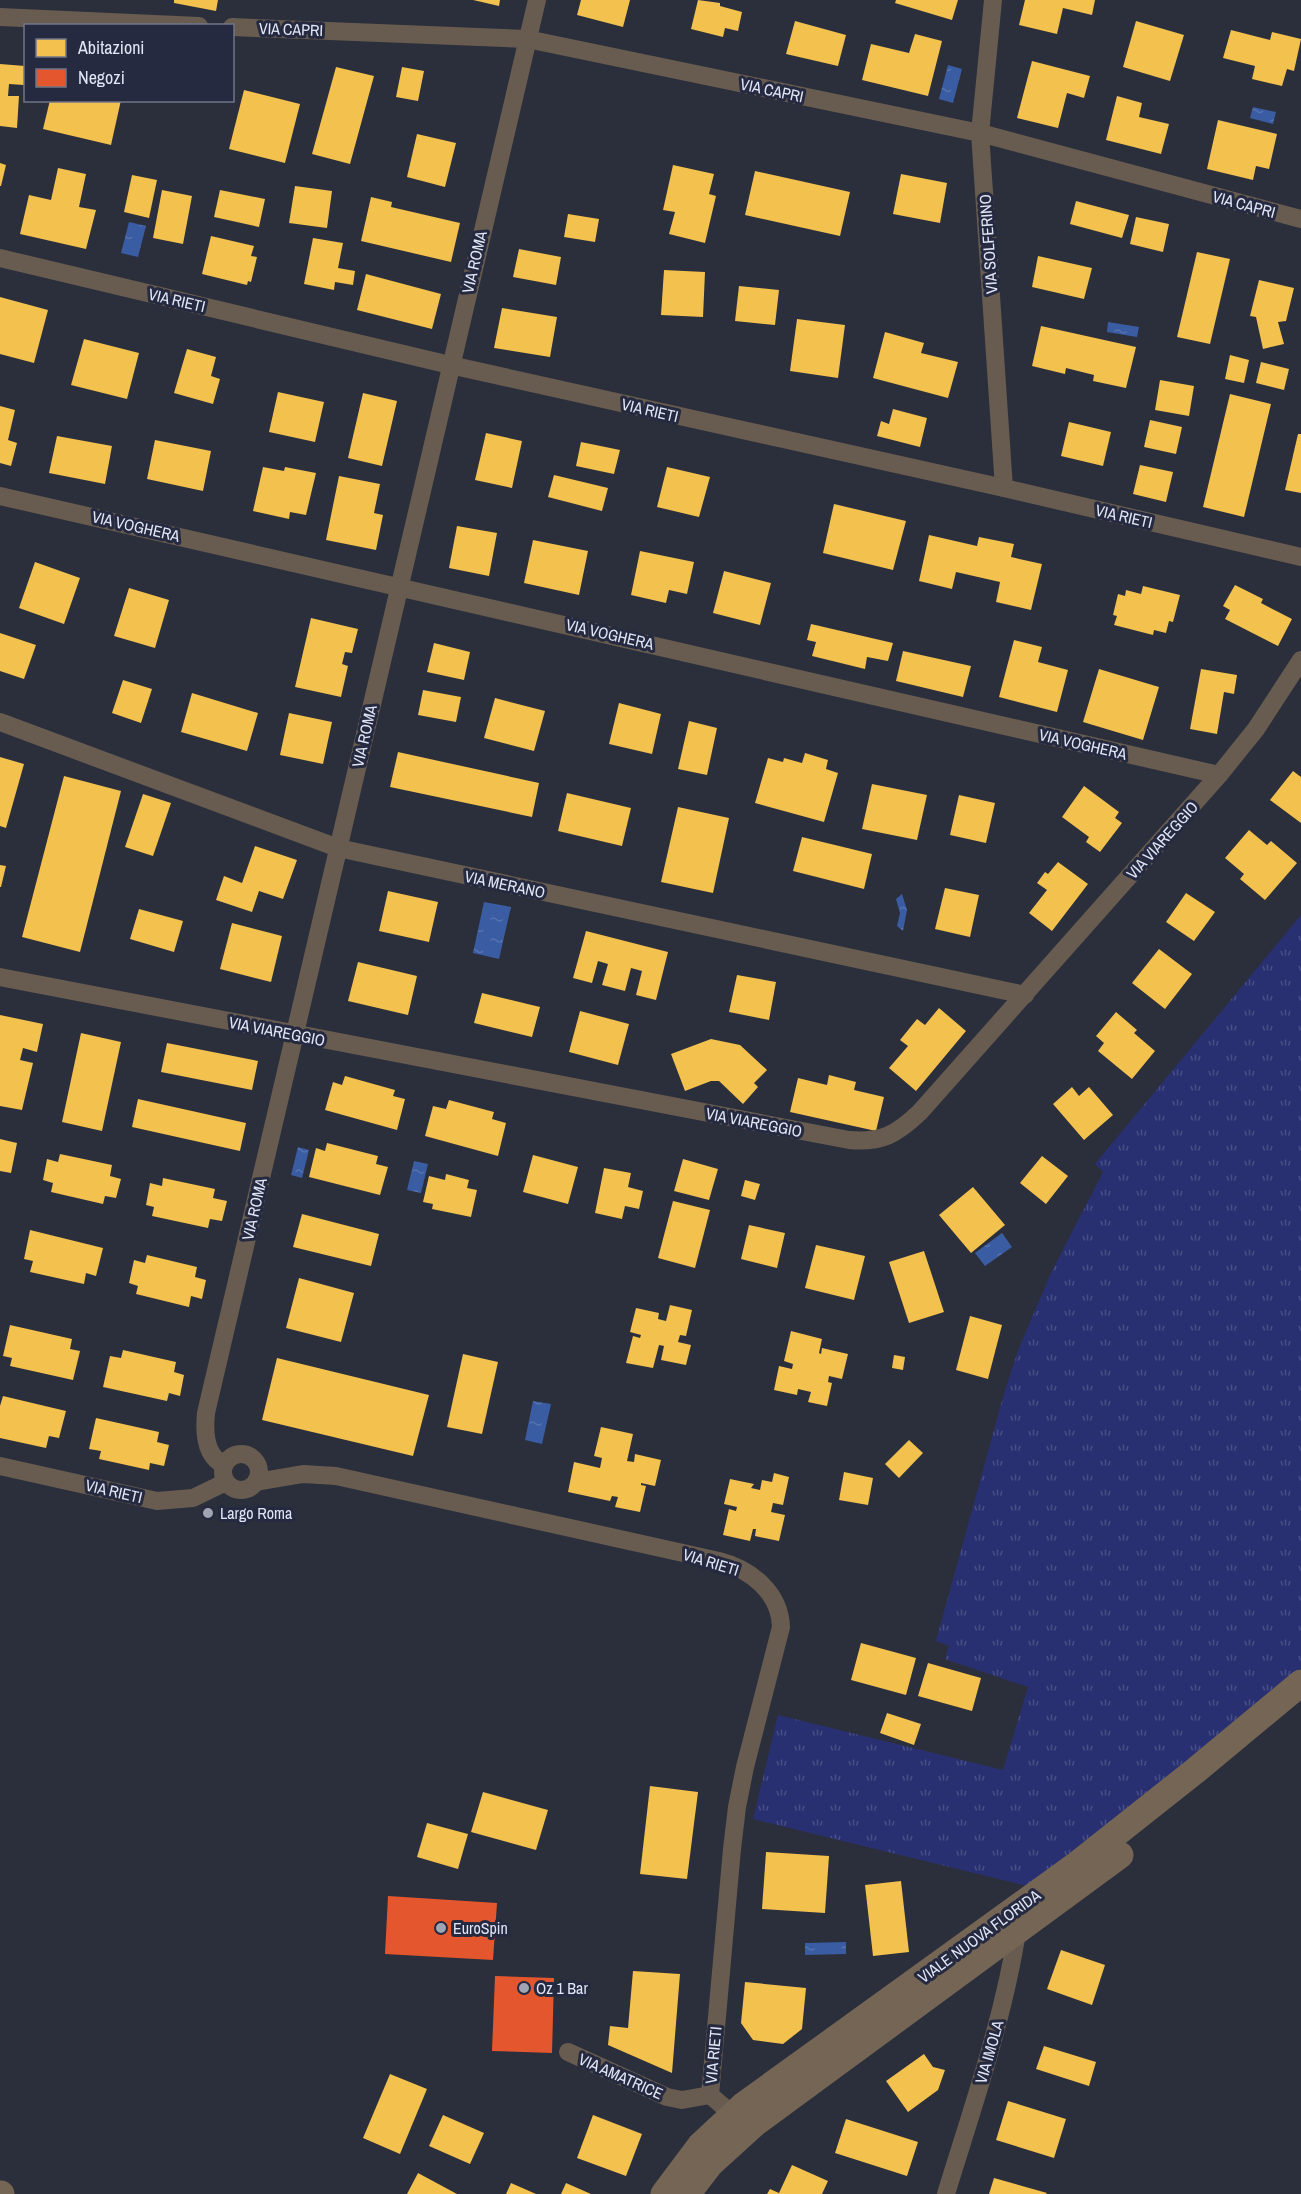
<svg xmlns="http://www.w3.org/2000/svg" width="1301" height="2194" viewBox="0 0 1301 2194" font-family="'Archivo Narrow',sans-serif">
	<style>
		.grass { fill: url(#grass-tufts) }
		.water { fill: url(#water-ripples) }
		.homes { fill: #f2c14e }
		.shops { fill: #e4572e }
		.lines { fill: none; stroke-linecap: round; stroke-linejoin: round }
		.street { stroke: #675c4f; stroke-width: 18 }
		.secondary { stroke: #746554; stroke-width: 27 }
		.poi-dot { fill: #a1a5b3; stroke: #252a41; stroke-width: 2 }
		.labels { text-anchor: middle; stroke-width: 6; stroke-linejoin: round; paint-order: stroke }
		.street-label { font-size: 16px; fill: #e1e5f4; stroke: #252a41 }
		.poi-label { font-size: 16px; fill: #e1e5f4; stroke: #252a41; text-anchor: start }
	</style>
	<defs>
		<pattern id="grass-tufts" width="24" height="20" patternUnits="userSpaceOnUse" patternTransform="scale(1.5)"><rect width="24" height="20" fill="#293071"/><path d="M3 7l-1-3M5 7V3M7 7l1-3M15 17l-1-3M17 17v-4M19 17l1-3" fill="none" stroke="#484e86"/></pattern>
		<pattern id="water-ripples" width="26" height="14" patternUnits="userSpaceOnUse" patternTransform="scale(1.5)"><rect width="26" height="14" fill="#3a5ca2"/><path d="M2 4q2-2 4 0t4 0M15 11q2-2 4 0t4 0" fill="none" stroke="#5673b0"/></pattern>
	</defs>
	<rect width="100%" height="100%" fill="#2b2e3b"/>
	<!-- grass -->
	<polygon class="grass" points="1301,915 1301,1668 1161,1783 1027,1886 753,1819 778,1715 1003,1770 1028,1687 945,1659 949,1646 936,1641 1005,1390 1019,1348 1051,1273 1103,1172 1095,1164"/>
	<!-- water -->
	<g class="water">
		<polygon points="948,65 962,69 953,103 939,99"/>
		<polygon points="1253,107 1276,112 1273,124 1250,118"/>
		<polygon points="129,222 146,226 138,257 121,253"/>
		<polygon points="1108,322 1139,327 1137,337 1107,332"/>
		<polygon points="902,894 907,910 903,931 897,926 900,913 896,899"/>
		<polygon points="484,902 511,907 499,959 473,953"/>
		<polygon points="298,1147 309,1150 302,1178 291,1175"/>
		<polygon points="414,1161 428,1164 421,1193 407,1190"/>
		<polygon points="1002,1233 1012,1247 985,1266 975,1253"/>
		<polygon points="533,1401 551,1404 542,1444 525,1440"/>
		<polygon points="846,1942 846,1954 805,1955 805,1943"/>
	</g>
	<!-- homes -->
	<g class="homes">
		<polygon points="174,0 218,0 216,11 174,3"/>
		<polygon points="473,0 500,0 499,6"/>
		<polygon points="581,0 630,0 623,27 577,15"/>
		<polygon points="698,0 720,3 720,6 742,12 738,31 725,28 723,37 691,29"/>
		<polygon points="896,0 958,0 952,20 895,3"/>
		<polygon points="1025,0 1095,0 1092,15 1063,8 1057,34 1019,25"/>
		<polygon points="795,21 846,35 838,66 786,54"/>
		<polygon points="1136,21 1184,35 1170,81 1123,67"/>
		<polygon points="1231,30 1270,40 1272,32 1301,39 1294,71 1287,69 1282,86 1252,79 1255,66 1223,58"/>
		<polygon points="915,34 942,41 928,96 862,80 871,44 909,53"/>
		<polygon points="1032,61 1090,76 1084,98 1067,93 1058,128 1017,118"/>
		<polygon points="0,64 25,66 24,85 9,84 8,96 19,96 17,128 0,126"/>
		<polygon points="336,67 374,76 350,164 312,154"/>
		<polygon points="402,67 424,71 418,101 396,97"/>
		<polygon points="244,90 300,104 285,163 229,149"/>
		<polygon points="1117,96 1142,103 1139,117 1169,124 1161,154 1106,140"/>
		<polygon points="50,100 121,100 111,145 43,129"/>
		<polygon points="1218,120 1277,134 1269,169 1256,166 1253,180 1207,169"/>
		<polygon points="417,134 456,143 445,187 407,177"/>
		<polygon points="0,163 6,165 1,186 0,186"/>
		<polygon points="673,165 714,174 709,194 716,196 705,243 669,234 675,212 663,210"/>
		<polygon points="58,168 86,174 79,207 96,210 86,249 20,234 29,195 51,200"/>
		<polygon points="755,171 850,192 840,236 745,215"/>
		<polygon points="901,174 947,183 940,223 893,214"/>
		<polygon points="132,175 157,180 149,218 124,212"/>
		<polygon points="295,186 332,191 327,228 289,223"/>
		<polygon points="162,190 192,196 183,244 153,238"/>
		<polygon points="220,190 265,199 259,227 214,217"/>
		<polygon points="371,197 392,202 391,207 460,223 451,262 361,241"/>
		<polygon points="1076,201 1129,215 1122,238 1070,224"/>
		<polygon points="568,214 599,219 595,242 564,237"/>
		<polygon points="1136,217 1169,224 1163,252 1130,244"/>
		<polygon points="211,236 254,246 251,256 257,257 251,282 248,281 247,285 202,274"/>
		<polygon points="313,238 343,243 338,268 355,271 353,285 335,282 334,290 304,284"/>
		<polygon points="519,249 561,257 556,285 513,277"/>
		<polygon points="1197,252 1230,259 1210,344 1177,337"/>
		<polygon points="1038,256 1092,268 1084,299 1032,287"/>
		<polygon points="664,270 705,272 703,317 661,315"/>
		<polygon points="366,274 441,294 432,329 357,310"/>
		<polygon points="1259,280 1294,288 1286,321 1278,322 1284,344 1263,349 1256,317 1250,316"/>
		<polygon points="739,286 779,290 775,325 735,321"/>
		<polygon points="0,297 48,310 34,363 0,354"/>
		<polygon points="502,308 557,317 550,357 494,348"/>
		<polygon points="797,319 845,325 838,378 790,371"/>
		<polygon points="1041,326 1136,347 1126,388 1093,381 1094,375 1066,368 1065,374 1032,366"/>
		<polygon points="885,332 924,343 921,353 958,362 948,398 873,378"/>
		<polygon points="84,339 139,353 127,399 71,385"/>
		<polygon points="187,349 216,357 211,376 220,379 213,404 174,393"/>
		<polygon points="1230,355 1249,360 1244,383 1225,379"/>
		<polygon points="1261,362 1289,369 1284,390 1256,383"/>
		<polygon points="1160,380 1194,386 1189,416 1155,410"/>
		<polygon points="278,392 324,402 315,442 269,432"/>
		<polygon points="363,393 397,401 382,466 348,458"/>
		<polygon points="1230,394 1271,404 1244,517 1203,507"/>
		<polygon points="0,406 15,410 8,440 17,443 11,466 0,463"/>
		<polygon points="893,409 927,418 920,447 877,436 881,421 889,424"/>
		<polygon points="1150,420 1182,427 1176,454 1144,447"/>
		<polygon points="1069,422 1111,432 1103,466 1061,456"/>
		<polygon points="486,433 522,441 512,488 475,480"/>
		<polygon points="1298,434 1301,434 1301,493 1285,490"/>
		<polygon points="57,436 112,446 105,484 49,473"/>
		<polygon points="155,440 211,451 203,491 147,479"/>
		<polygon points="581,442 620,450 614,474 576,466"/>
		<polygon points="1140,465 1173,472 1166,502 1133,494"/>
		<polygon points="263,467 284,471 285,467 316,473 306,515 290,512 289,519 253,511"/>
		<polygon points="667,467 710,477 699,517 657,507"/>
		<polygon points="554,475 608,488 602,511 548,497"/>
		<polygon points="339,476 380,484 374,513 383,515 376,550 326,540"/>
		<polygon points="834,504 906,521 893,570 823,553"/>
		<polygon points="457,526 497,533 489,576 449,568"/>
		<polygon points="929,535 977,546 979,537 1014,544 1011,557 1042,564 1031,610 996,602 1000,582 956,572 952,589 919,581"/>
		<polygon points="533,540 588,551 579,595 524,583"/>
		<polygon points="640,551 694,562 687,594 669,590 666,603 631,595"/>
		<polygon points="35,562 80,578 64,624 19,608"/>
		<polygon points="724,571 771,583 760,625 713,613"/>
		<polygon points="1235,585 1263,599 1261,603 1292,619 1278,646 1225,619 1230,610 1223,606"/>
		<polygon points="1143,586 1180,595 1173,622 1169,621 1166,633 1154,630 1153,635 1114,625 1117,616 1113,615 1118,594 1125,596 1126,590 1141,594"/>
		<polygon points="129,588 169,600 155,648 114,636"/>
		<polygon points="311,618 358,629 352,653 345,652 342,664 348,666 341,697 295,687"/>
		<polygon points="811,624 893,643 888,661 867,657 865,669 812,656 816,642 807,640"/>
		<polygon points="0,633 36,645 24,679 0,671"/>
		<polygon points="1014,640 1042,647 1038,662 1068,670 1057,712 999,697"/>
		<polygon points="434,643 470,652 464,680 427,672"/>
		<polygon points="903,651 971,666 963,697 896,681"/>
		<polygon points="1099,669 1159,687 1143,740 1083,722"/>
		<polygon points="1201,669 1237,675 1234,694 1224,692 1217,734 1190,729"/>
		<polygon points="123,680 152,689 141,723 112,713"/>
		<polygon points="423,690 461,697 456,722 418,715"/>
		<polygon points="192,693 258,713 247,751 181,732"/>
		<polygon points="495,698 545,711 534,751 484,738"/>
		<polygon points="619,703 661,714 652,754 609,744"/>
		<polygon points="289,713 332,722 323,764 280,755"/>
		<polygon points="689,721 717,728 707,775 678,769"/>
		<polygon points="398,752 539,783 532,817 390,787"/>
		<polygon points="805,753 828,760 826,769 838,773 824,822 755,803 768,758 783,762 784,758 802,763"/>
		<polygon points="0,757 24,764 6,828 0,826"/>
		<polygon points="1293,771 1301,777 1301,823 1270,800"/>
		<polygon points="64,776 121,791 80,952 22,937"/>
		<polygon points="872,784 927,795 917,840 862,829"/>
		<polygon points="1084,786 1119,812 1115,818 1122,823 1100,852 1086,842 1089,837 1062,817"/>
		<polygon points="567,793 631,808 622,846 558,831"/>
		<polygon points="143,794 171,803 153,856 125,847"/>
		<polygon points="959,795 995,803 986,843 950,835"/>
		<polygon points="678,807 729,818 713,893 661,882"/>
		<polygon points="1249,830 1267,845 1271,841 1297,863 1265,900 1240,879 1244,874 1225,858"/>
		<polygon points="802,837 872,854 864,889 793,871"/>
		<polygon points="255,846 297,860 283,899 259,891 252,912 216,900 224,876 242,883"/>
		<polygon points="1058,862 1088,884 1052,931 1029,913 1047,890 1037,883 1045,872 1048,874"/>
		<polygon points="0,865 6,866 1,887 0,887"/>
		<polygon points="945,888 979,895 970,937 935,929"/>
		<polygon points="388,891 438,902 429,942 379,931"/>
		<polygon points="1186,893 1215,912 1194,941 1166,922"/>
		<polygon points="139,909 183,921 174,952 130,939"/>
		<polygon points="232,923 282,936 271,982 220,969"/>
		<polygon points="586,931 668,952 656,1000 636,995 642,971 631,968 625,991 602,985 608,964 598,961 592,983 573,978"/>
		<polygon points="1159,949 1192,974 1165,1009 1132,983"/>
		<polygon points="358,962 417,976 408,1015 348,1001"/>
		<polygon points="737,975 776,982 769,1020 729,1012"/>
		<polygon points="482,993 540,1007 532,1037 474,1023"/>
		<polygon points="939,1008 966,1031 916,1091 889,1068 908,1046 900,1040 917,1019 925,1025"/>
		<polygon points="580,1011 629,1024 618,1065 569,1052"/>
		<polygon points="1116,1012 1137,1030 1134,1033 1155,1051 1132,1079 1098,1051 1104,1043 1096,1036"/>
		<polygon points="0,1015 43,1024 37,1052 23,1048 20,1060 33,1063 22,1110 0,1106"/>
		<polygon points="81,1033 121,1042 102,1131 62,1122"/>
		<polygon points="711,1039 740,1045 767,1070 754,1083 758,1087 743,1104 719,1081 711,1081 685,1091 671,1054"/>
		<polygon points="167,1043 258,1061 252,1090 161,1072"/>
		<polygon points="829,1075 856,1082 854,1090 884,1097 876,1131 790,1112 798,1078 827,1085"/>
		<polygon points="345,1076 395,1090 393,1096 405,1099 397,1130 325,1110 333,1082 342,1085"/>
		<polygon points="1072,1087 1079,1096 1089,1087 1113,1115 1084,1140 1053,1104"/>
		<polygon points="138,1099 246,1123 240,1151 132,1127"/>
		<polygon points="449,1100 494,1112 492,1119 506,1123 498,1156 425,1136 433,1106 446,1109"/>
		<polygon points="0,1139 17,1143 11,1173 0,1171"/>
		<polygon points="327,1143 378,1156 376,1164 388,1167 380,1195 309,1177 316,1148 325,1151"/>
		<polygon points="60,1154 112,1165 110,1176 121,1179 116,1198 105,1196 103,1204 51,1192 53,1183 43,1180 47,1159 58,1162"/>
		<polygon points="533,1155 578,1167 568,1204 523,1192"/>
		<polygon points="1042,1156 1068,1176 1046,1204 1020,1183"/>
		<polygon points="683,1159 718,1169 709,1200 674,1191"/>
		<polygon points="604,1168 631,1173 628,1187 643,1191 639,1209 625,1206 622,1219 595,1213"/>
		<polygon points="446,1174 469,1180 467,1188 477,1190 471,1217 432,1209 433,1204 423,1202 429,1176 445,1180"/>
		<polygon points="163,1178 215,1189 213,1198 227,1201 222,1221 210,1219 208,1228 152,1216 154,1207 146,1205 150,1183 162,1186"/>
		<polygon points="745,1180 760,1184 755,1200 741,1196"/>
		<polygon points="973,1187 1005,1225 971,1253 939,1215"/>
		<polygon points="673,1201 710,1210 695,1268 658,1258"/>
		<polygon points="302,1214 379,1234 371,1266 293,1247"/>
		<polygon points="749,1225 785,1233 777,1268 741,1259"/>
		<polygon points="30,1230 103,1248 96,1276 86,1273 84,1284 30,1272 33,1261 24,1259"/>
		<polygon points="816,1245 865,1256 854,1300 805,1288"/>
		<polygon points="924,1251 944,1312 909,1323 889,1262"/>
		<polygon points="147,1255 197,1267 195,1277 206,1280 202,1299 191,1296 189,1307 136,1294 138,1286 129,1283 134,1260 145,1263"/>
		<polygon points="299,1278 354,1293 341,1342 286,1328"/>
		<polygon points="670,1305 692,1310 686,1336 680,1335 678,1342 691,1345 686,1365 661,1360 664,1346 659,1345 653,1368 626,1363 633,1336 640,1338 641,1335 630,1332 636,1308 659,1313 658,1319 666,1321"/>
		<polygon points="970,1316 1002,1325 988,1379 956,1370"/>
		<polygon points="10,1325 72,1339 70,1349 80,1351 73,1380 10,1366 12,1358 3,1356"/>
		<polygon points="791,1331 822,1339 819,1353 821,1354 822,1348 848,1354 842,1379 829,1376 828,1382 832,1383 827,1406 808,1402 811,1392 798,1389 797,1395 774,1390 779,1366 792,1369 793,1364 784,1361"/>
		<polygon points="123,1350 176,1362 174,1372 184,1375 180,1396 169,1393 167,1401 103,1387 110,1356 121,1358"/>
		<polygon points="463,1354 498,1362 482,1434 447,1427"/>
		<polygon points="894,1355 905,1357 903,1370 892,1368"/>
		<polygon points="277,1358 429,1395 413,1456 262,1420"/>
		<polygon points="3,1396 66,1411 59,1438 49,1436 46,1448 0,1438 0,1406"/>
		<polygon points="96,1418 159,1432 157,1442 169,1445 164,1466 150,1463 149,1470 99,1459 101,1451 89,1449"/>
		<polygon points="601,1427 633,1434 627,1461 634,1462 635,1454 661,1460 655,1486 641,1483 641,1485 646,1486 640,1512 615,1507 618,1497 612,1496 610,1501 568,1492 574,1462 600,1468 602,1458 594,1456"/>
		<polygon points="909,1440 923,1453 899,1478 885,1464"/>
		<polygon points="844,1472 873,1478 868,1505 839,1500"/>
		<polygon points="774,1473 789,1477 783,1505 773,1503 771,1512 785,1515 779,1541 755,1536 756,1529 753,1529 750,1541 723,1535 729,1509 736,1511 737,1507 724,1504 730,1479 754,1484 751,1488 760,1490 762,1480 772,1482"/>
		<polygon points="861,1643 916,1658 906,1695 851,1680"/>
		<polygon points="928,1663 981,1678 972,1711 918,1696"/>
		<polygon points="887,1713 921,1724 914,1745 880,1733"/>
		<polygon points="650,1786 698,1792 687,1879 640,1874"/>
		<polygon points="483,1792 548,1810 536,1850 471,1832"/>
		<polygon points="427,1823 468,1834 458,1869 417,1857"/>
		<polygon points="766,1852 829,1856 825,1913 762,1909"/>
		<polygon points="901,1881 909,1952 873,1956 865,1885"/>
		<polygon points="1061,1950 1105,1965 1092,2005 1047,1989"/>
		<polygon points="633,1971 680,1974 672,2073 608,2045 610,2026 628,2028"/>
		<polygon points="745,1982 806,1988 802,2029 783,2044 753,2040 741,2023"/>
		<polygon points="1044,2046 1096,2062 1089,2086 1036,2069"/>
		<polygon points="924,2054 933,2067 945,2070 938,2090 908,2112 886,2081"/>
		<polygon points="390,2074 427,2089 400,2154 363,2138"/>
		<polygon points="1008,2101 1066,2119 1054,2158 996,2140"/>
		<polygon points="443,2115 484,2133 470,2164 429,2146"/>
		<polygon points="593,2115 642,2134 626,2176 577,2158"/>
		<polygon points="846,2119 918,2142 907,2176 835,2153"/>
		<polygon points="792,2165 828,2181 822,2194 767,2194 770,2189 779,2193"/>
		<polygon points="418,2173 457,2194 407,2194"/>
		<polygon points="994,2178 1047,2193 1046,2194 989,2194"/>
		<polygon points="511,2183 536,2194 506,2194"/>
		<polygon points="566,2183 591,2194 561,2194"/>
	</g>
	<!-- shops -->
	<g class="shops">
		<polygon points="388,1896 497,1903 493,1960 385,1954"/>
		<polygon points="495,1976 554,1978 552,2053 492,2051"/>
	</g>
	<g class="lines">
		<!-- street -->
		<g class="street">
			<polyline points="993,0 980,133 1004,488"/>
			<polyline points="0,17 199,26"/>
			<polyline points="232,27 527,39 980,133 1301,219"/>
			<polyline points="0,258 450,365 1004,488 1301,557"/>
			<polyline points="0,496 1219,775"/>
			<polyline points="0,722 338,848 1025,995"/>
			<path d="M0 977 849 1140C882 1143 897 1134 920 1112L1219 775 1256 729 1301 660"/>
			<circle cx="241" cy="1472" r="18"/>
			<path d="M224 1465C205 1456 204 1432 206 1413L537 0"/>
			<polyline points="0,1466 157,1501 193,1498 226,1482"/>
			<path d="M256 1482 303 1474 336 1476 719 1561C750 1569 780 1592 781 1627L745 1767 737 1807 732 1849 710 2095 732 2114"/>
			<polyline points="568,2052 667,2097 682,2100 710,2095"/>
			<path d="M946 2194C973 2106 1004 2018 1018 1926"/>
		</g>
		<!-- secondary -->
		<g class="secondary">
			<polyline points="0,2194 1,2194"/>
			<polyline points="664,2194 700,2146 744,2105 1075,1866 1195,1771 1301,1683"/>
			<polyline points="687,2194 710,2164 754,2124 1120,1855"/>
		</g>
	</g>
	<!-- markers -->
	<g class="poi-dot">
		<circle cx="208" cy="1513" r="6"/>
		<circle cx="441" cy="1928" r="6"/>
		<circle cx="524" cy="1988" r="6"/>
	</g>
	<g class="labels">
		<!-- street labels -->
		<g class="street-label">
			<text transform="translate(291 29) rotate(2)" y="6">VIA CAPRI</text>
			<text transform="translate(772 90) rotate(12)" y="6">VIA CAPRI</text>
			<text transform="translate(1244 204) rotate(15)" y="6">VIA CAPRI</text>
			<text transform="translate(988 244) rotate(-94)" y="6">VIA SOLFERINO</text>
			<text transform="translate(474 262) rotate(-77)" y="6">VIA ROMA</text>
			<text transform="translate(177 300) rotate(13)" y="6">VIA RIETI</text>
			<text transform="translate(650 410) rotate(13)" y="6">VIA RIETI</text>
			<text transform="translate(1124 516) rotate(13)" y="6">VIA RIETI</text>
			<text transform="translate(136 526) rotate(13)" y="6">VIA VOGHERA</text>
			<text transform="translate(610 634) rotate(13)" y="6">VIA VOGHERA</text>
			<text transform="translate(364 736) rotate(-77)" y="6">VIA ROMA</text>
			<text transform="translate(1083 744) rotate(13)" y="6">VIA VOGHERA</text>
			<text transform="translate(1162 840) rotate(-48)" y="6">VIA VIAREGGIO</text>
			<text transform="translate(505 884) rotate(12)" y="6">VIA MERANO</text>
			<text transform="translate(277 1031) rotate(11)" y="6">VIA VIAREGGIO</text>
			<text transform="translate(754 1122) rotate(11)" y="6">VIA VIAREGGIO</text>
			<text transform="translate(254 1209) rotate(-77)" y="6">VIA ROMA</text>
			<text transform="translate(114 1491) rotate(13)" y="6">VIA RIETI</text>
			<text transform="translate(711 1562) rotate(17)" y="6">VIA RIETI</text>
			<text transform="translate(979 1936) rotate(-36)" y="6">VIALE NUOVA FLORIDA</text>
			<text transform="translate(989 2052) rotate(-74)" y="6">VIA IMOLA</text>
			<text transform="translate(713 2055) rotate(-85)" y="6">VIA RIETI</text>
			<text transform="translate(621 2076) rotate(24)" y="6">VIA AMATRICE</text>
		</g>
		<!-- poi labels -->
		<g class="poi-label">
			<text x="220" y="1519">Largo Roma</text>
			<text x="453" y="1934">EuroSpin</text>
			<text x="536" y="1994">Oz 1 Bar</text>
		</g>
	</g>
	<!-- legend -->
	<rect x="24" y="24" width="210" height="78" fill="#252a41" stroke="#707589" stroke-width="1.5"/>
	<rect x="36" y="39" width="30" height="18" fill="#f2c14e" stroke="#707589" stroke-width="1.5"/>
	<text x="78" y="54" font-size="18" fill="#e1e5f4">Abitazioni</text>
	<rect x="36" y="69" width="30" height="18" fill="#e4572e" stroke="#707589" stroke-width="1.5"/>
	<text x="78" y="84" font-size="18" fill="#e1e5f4">Negozi</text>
</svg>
